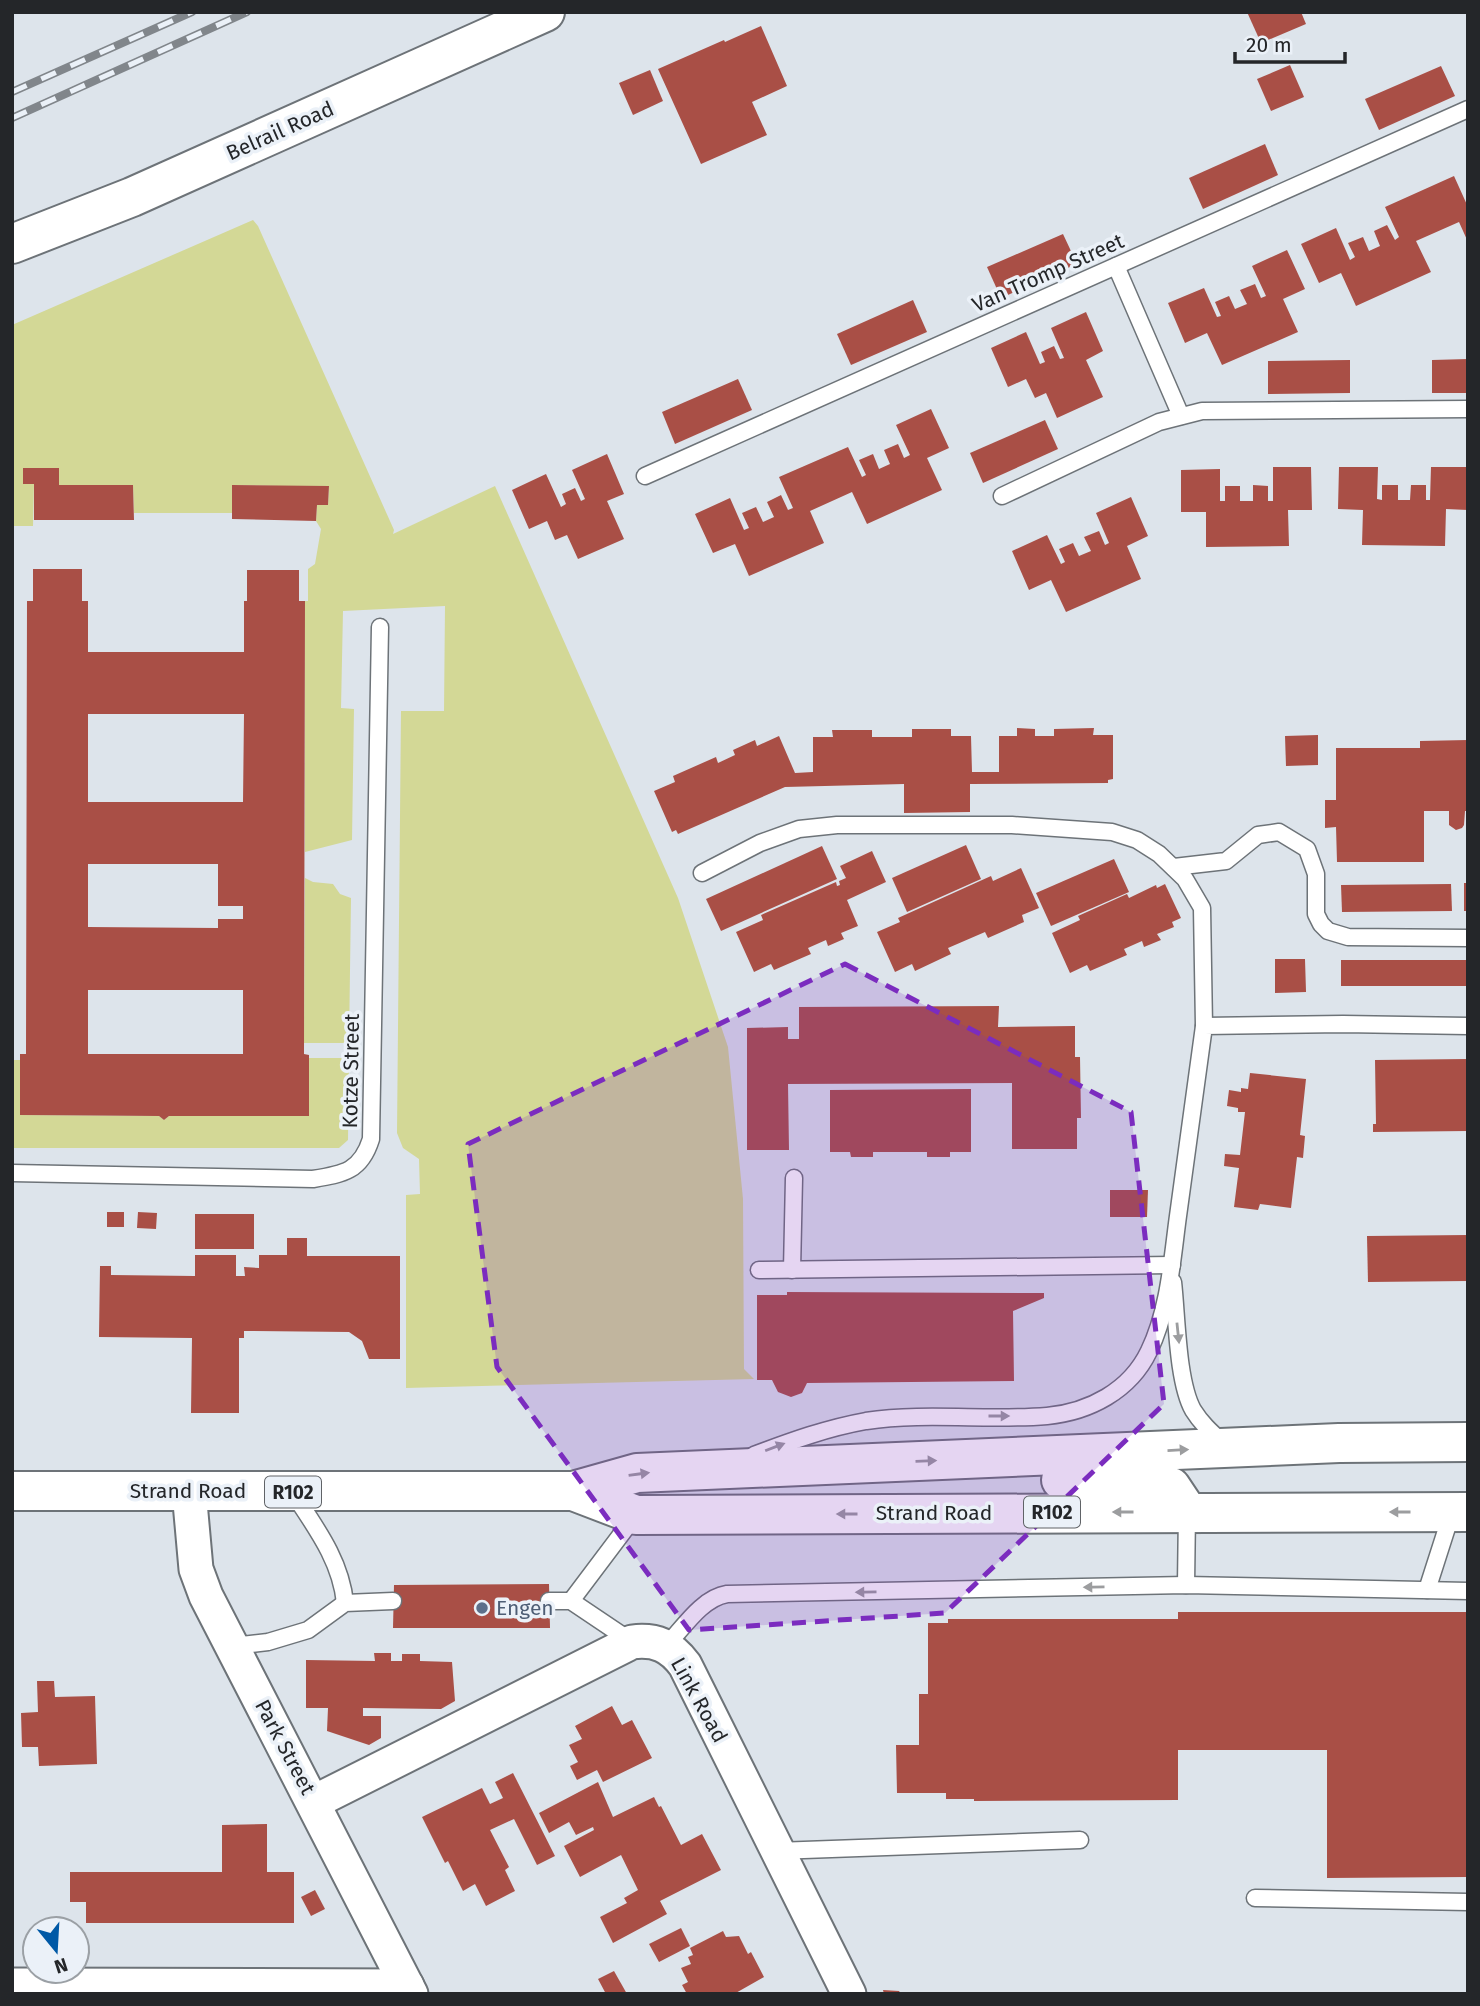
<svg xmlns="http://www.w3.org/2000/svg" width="1480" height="2006" viewBox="0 0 1480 2006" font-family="'Fira Sans',sans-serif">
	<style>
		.green { fill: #d3d896 }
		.building { fill: #a94f46; fill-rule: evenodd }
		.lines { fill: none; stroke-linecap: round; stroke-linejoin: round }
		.service-casing { stroke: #6d7378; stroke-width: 19 }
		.minor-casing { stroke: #6d7378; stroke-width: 37 }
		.tertiary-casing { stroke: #6d7378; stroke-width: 42 }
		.primary-casing { stroke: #6d7378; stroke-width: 42 }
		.service { stroke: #fff; stroke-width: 16 }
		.minor { stroke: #fff; stroke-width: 33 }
		.tertiary { stroke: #fff; stroke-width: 38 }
		.primary { stroke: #fff; stroke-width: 38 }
		.rail-casing { stroke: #81868b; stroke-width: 8 }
		.rail { stroke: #ebf1f8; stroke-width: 5; stroke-dasharray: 16; stroke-linecap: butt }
		.oneway { fill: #9c9d9f }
		.marked { fill: #7b2cbf; fill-opacity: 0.2; stroke: #7b2cbf; stroke-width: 5; stroke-dasharray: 14 9; stroke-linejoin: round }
		.service-dot { fill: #5c6f8a; stroke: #ebf1f8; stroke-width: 2.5 }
		.labels { text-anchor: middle; stroke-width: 7; stroke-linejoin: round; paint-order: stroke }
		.shield { fill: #ebf1f8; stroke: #606367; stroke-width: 2 }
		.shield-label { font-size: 19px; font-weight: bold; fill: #242629 }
		.street-label { font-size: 21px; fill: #242629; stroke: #ebf1f8 }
		.service-label { font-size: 21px; fill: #4e5e75; stroke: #ebf1f8; text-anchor: start }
	</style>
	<rect width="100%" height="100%" fill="#dde4eb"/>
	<!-- green -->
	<g class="green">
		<polygon points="253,220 258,226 394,530 393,534 495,486 678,898 728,1047 743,1199 744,1369 754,1379 406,1388 406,1195 420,1194 419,1159 403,1148 397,1133 401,711 444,711 445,606 343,611 341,708 354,709 352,840 305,852 305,601 308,601 308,569 315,564 321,529 316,521 317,505 328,505 329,487 232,485 232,513 134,513 133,485 59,485 59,468 24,468 34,484 33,526 12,526 12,325"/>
		<polygon points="305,878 313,882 333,884 340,894 351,898 349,1043 304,1043"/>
		<polygon points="309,1058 349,1058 348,1140 339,1148 12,1148 12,1060 20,1060 20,1115 159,1116 164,1120 169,1116 309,1115"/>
	</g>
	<!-- building -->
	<g class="building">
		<polygon points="1247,12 1301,12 1306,24 1261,43"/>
		<polygon points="761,26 787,86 752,102 767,135 701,164 658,69 724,40 725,42"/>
		<polygon points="1290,65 1304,97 1271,111 1257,79"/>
		<polygon points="1441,66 1455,96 1379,130 1365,99"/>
		<polygon points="650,70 663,101 633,115 619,83"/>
		<polygon points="1265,144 1278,175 1203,209 1189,178"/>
		<polygon points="1454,176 1468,207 1468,242 1459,222 1416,241 1431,272 1356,306 1341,273 1319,283 1301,244 1336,228 1350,260 1355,257 1348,243 1363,237 1369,251 1380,246 1374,231 1387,225 1395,240 1399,237 1385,207"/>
		<polygon points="1063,234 1077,264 1001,298 987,267"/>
		<polygon points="1287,250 1305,289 1283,299 1298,332 1222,365 1207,333 1185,343 1168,303 1204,288 1217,317 1221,316 1215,302 1229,296 1235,309 1247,304 1240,290 1255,284 1261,298 1266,296 1252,266"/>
		<polygon points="913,300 927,332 851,365 837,334"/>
		<polygon points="1086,312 1103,351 1086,360 1103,397 1057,418 1046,393 1035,398 1026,379 1008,387 991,348 1026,332 1040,364 1045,362 1041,352 1054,346 1060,359 1064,358 1051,328"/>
		<polygon points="1468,359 1468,393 1432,393 1432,360"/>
		<polygon points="1350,360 1350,393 1268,394 1268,361"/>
		<polygon points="738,379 752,410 675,444 662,412"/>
		<polygon points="931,409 949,448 927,458 942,490 867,524 852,492 810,511 824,543 749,576 735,544 713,553 695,514 730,498 744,530 749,528 742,513 756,507 763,522 774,517 767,502 781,495 788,510 793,508 779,477 848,447 862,477 866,475 859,460 873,454 879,469 890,464 884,450 898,444 904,458 910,455 896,425"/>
		<polygon points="1045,420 1058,449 983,483 970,453"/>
		<polygon points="607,454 624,494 607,501 624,539 578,559 567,535 555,540 547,521 529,529 512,490 546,474 561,507 566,504 562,494 575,488 581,501 585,499 572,470"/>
		<polygon points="1273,467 1311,467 1312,510 1288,510 1289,546 1206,547 1206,512 1181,512 1181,470 1220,469 1220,501 1225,501 1225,486 1240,486 1240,501 1253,501 1253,485 1268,486 1268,501 1273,501"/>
		<polygon points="1339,467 1378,467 1377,499 1382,500 1382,485 1398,485 1398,500 1410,500 1411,485 1426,485 1426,500 1430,500 1431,467 1468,467 1468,510 1446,509 1445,546 1362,545 1363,510 1338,509"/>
		<polygon points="23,468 59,468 59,485 133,485 134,520 34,520 34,484 23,484"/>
		<polygon points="232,485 329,486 328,505 317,505 316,521 232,519"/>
		<polygon points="1131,497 1148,536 1127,546 1141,579 1066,612 1051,580 1029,590 1012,551 1047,535 1061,564 1065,562 1059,549 1073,543 1079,556 1091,551 1084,537 1099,531 1105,545 1109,543 1096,513"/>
		<path d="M33 569H82V601H88V652H244V601H247V570H299V601H305L304 1054 309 1055V1116H169L164 1120 159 1116 20 1115V1054H26L27 601H33ZM88 714H244L243 802H88ZM88 864H218V906H243V919H218V928L88 927ZM88 990H243V1054H88Z"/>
		<polygon points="1017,728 1035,729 1035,736 1054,736 1054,729 1094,728 1093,735 1113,735 1113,779 1108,780 1108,783 970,784 970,812 904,813 904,784 785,787 678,834 676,830 672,832 654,791 675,782 673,776 716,757 718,763 735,755 733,750 755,740 757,746 779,736 795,773 813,772 813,737 833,737 832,730 872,730 872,737 912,737 912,729 951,729 951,736 971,736 972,772 999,772 999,736 1017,736"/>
		<polygon points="1318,735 1318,765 1286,766 1285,736"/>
		<polygon points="1468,740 1468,811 1465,811 1464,825 1462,828 1456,830 1449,825 1449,811 1424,811 1424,862 1337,862 1336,827 1325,828 1325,800 1336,800 1336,748 1420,748 1420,741"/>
		<polygon points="966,845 981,879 907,912 892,878"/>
		<polygon points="822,846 837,879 721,931 706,899"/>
		<polygon points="872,851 886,882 847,900 858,926 841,933 844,939 828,946 826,940 808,948 811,954 774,970 771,964 754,972 736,932 763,920 761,915 836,882 837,886 840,885 839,881 846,878 840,866"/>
		<polygon points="1114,859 1129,892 1051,926 1036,893"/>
		<polygon points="1021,868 1039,908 1022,915 1024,922 988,938 985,932 948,948 951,954 915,971 912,964 895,972 877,932 900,922 898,918 991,876 993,881"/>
		<rect x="1464" y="883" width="4" height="28"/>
		<polygon points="1165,884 1181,918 1172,922 1174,927 1157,934 1161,940 1144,947 1142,941 1124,949 1127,955 1090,971 1087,965 1070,973 1052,933 1080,920 1078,916 1127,894 1129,898 1156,885 1157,888"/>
		<polygon points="1451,884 1452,911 1342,912 1341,885"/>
		<polygon points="1275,959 1305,959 1306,992 1275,993"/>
		<rect x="1341" y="960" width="127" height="26"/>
		<polygon points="999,1006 998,1027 1075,1026 1075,1057 1080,1057 1081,1118 1077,1118 1077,1149 1012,1149 1012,1083 788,1084 789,1150 747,1150 747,1028 788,1027 788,1039 799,1039 799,1007"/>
		<polygon points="1468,1059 1468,1131 1373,1132 1373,1124 1376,1124 1375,1060"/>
		<polygon points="1250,1073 1306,1079 1300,1135 1305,1136 1303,1158 1297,1157 1291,1208 1260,1204 1258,1210 1234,1207 1239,1168 1224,1166 1225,1154 1240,1155 1245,1112 1238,1112 1238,1108 1227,1106 1229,1090 1241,1092 1241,1088 1248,1089"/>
		<polygon points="971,1089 971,1152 950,1152 950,1157 927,1157 927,1152 873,1152 873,1157 851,1157 850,1152 830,1152 830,1090"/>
		<polygon points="1110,1190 1148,1190 1147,1217 1110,1217"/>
		<rect x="107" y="1212" width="17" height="15"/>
		<polygon points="138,1212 157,1213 156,1229 137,1228"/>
		<rect x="195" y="1214" width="59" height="35"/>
		<polygon points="1468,1235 1468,1281 1368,1282 1367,1236"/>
		<polygon points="287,1238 307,1238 307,1256 400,1256 400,1359 369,1359 362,1341 349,1332 244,1331 244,1338 239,1338 239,1413 191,1413 192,1338 99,1337 100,1266 111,1266 111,1275 195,1276 195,1255 236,1255 236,1276 245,1276 244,1267 259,1268 259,1255 287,1255"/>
		<polygon points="787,1292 1044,1293 1044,1298 1013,1311 1014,1381 807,1383 802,1393 791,1397 778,1392 772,1380 757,1380 757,1295 787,1295"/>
		<polygon points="549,1584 550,1628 393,1628 394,1585"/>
		<polygon points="1178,1612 1468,1612 1468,1877 1327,1878 1327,1750 1178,1750 1178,1800 974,1801 974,1799 946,1799 946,1793 897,1793 896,1745 919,1745 919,1694 928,1694 928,1623 948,1623 948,1619 1178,1619"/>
		<polygon points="374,1653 391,1653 391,1661 402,1661 402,1654 420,1654 420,1661 452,1662 455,1701 441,1709 363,1708 363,1716 381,1716 381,1738 369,1745 327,1731 328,1708 306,1708 306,1660 375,1661"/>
		<polygon points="37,1681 54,1681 55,1697 95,1696 97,1764 39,1766 38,1747 22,1747 21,1713 38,1712"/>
		<polygon points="612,1706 622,1725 632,1720 652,1758 603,1782 597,1770 577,1780 570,1766 578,1762 569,1745 582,1739 575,1726"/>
		<polygon points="513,1773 555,1856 537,1865 514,1819 490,1830 509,1867 505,1870 515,1891 486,1906 475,1884 463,1891 448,1861 445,1863 422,1817 482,1788 490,1804 503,1798 495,1782"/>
		<polygon points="598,1782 613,1817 654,1797 659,1807 661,1806 681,1845 702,1834 721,1870 660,1901 667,1914 613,1943 600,1917 627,1903 624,1898 638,1890 621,1855 580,1877 564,1846 594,1830 593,1827 576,1835 569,1822 549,1833 539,1813"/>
		<polygon points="267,1824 267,1872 294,1872 294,1923 86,1923 86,1902 70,1902 70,1872 222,1872 222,1825"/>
		<polygon points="315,1890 325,1909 311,1916 301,1897"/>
		<polygon points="681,1928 690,1946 659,1962 649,1944"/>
		<polygon points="723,1931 726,1937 739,1936 748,1954 751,1952 764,1977 734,1994 687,1994 682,1985 688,1982 681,1968 691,1964 688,1957 693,1955 690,1948"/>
		<polygon points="614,1971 627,1994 606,1994 598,1979"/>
		<polygon points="883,1990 899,1991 901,1994 884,1994"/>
	</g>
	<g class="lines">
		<!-- service casing -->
		<g class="service-casing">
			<g id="service">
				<polyline points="1116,266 1181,416"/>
				<polyline points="645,476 1468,109"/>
				<polyline points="1002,496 1159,422 1202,411 1468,409"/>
				<polyline points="1174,867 1226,861 1258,835 1279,832 1307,849 1316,874 1316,914 1321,924 1328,931 1348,937 1468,938"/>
				<polyline points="702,873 760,843 799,829 837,825 1012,825 1112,832 1137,840 1159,854 1185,879 1202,908 1204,1026"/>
				<path d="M12 1173 313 1179C344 1174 361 1171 371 1139L380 627"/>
				<polyline points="759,1270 1172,1265"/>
				<polyline points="792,1270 794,1178"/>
				<path d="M1173 1282C1177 1316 1177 1381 1193 1410 1201 1423 1211 1432 1222 1442"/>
				<path d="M754 1455C791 1441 827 1428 866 1421 926 1412 987 1421 1047 1416 1089 1412 1130 1391 1149 1351 1169 1310 1172 1260 1178 1216 1187 1153 1195 1089 1204 1026L1343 1024 1468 1026"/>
				<path d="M293 1493C316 1528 341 1561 345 1603"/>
				<polyline points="1186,1585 1187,1511"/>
				<polyline points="1427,1590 1452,1512"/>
				<polyline points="549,1601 571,1601 632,1642"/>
				<polyline points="571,1601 635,1516"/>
				<polyline points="233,1646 268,1642 308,1630 345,1603 393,1601"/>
				<path d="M666 1646C683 1628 702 1598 727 1594L1186 1585 1468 1591"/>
				<polyline points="776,1851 1080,1840"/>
				<polyline points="1255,1898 1468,1902"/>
			</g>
		</g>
		<!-- minor casing -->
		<g class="minor-casing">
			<g id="minor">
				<polyline points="189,1491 196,1569 206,1596 411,1994"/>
				<path d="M314 1802 632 1642C656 1639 671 1646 685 1665L849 1994"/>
				<polyline points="12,1985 407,1986"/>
			</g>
		</g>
		<!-- tertiary casing -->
		<g class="tertiary-casing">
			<polyline id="tertiary" points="12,244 132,197 545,12"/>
		</g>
		<!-- primary casing -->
		<g class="primary-casing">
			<g id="primary">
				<polyline points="1061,1480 1139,1480 1171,1487 1187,1511"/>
				<polyline points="12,1491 573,1491 637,1473 1339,1443 1468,1442"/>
				<polyline points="573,1491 636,1515 1468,1512"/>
			</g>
		</g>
		<!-- service -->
		<use href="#service" class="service"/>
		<!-- minor -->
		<use href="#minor" class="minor"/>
		<!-- tertiary -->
		<use href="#tertiary" class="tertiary"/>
		<!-- primary -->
		<use href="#primary" class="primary"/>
		<!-- rail casing -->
		<g class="rail-casing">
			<g id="rail">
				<polyline points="12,92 192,12"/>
				<polyline points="12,118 247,12"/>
			</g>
		</g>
		<!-- rail -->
		<use href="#rail" class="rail"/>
	</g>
	<!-- one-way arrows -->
	<defs><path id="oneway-solid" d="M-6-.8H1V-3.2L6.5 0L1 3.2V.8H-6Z" transform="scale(1.75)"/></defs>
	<g class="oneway">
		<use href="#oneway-solid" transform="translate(1178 1333) rotate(84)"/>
		<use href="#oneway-solid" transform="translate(999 1416)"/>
		<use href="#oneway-solid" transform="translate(775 1447) rotate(-21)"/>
		<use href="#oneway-solid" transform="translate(1178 1450) rotate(-3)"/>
		<use href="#oneway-solid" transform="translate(926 1461) rotate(-2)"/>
		<use href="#oneway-solid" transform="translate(639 1474) rotate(-8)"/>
		<use href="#oneway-solid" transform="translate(1123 1512) rotate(180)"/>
		<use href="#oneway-solid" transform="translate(1400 1512) rotate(-180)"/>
		<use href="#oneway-solid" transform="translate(847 1514) rotate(180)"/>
		<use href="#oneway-solid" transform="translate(1094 1587) rotate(179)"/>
		<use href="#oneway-solid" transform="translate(866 1592) rotate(179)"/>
	</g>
	<!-- marked area -->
	<path class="marked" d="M845 964 1131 1112 1164 1404 945 1613 689 1630 497 1367 468 1144Z"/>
	<!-- markers -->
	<circle class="service-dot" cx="482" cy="1608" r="7"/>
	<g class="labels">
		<!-- shield labels -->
		<g class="shield">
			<rect x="265" y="1476.5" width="56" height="31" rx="5"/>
			<rect x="1024" y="1496.5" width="56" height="31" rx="5"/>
		</g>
		<g class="shield-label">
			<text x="293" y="1499">R102</text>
			<text x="1052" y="1519">R102</text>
		</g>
		<!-- street labels -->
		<g class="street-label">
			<text transform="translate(280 131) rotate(-24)" y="7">Belrail Road</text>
			<text transform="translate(1048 273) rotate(-24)" y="7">Van Tromp Street</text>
			<text transform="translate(351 1071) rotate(-89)" y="7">Kotze Street</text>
			<text x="188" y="1498">Strand Road</text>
			<text x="934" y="1520">Strand Road</text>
			<text transform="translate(699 1700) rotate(61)" y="7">Link Road</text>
			<text transform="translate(285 1747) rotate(62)" y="7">Park Street</text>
		</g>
		<!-- service labels -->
		<g class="service-label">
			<text x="496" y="1615">Engen</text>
		</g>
	</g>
	<!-- border -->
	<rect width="1480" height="2006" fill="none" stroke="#242629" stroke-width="28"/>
	<!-- north arrow -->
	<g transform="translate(56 1950) rotate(162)"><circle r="33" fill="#ebf1f8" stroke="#9ba0a5" stroke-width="2"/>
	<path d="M0-5L12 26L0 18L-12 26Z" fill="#0059a6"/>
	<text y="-10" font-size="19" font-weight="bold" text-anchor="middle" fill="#242629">N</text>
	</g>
	<!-- scale -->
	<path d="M1235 52v10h110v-10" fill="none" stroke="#242629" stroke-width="3.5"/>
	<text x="1246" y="52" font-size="21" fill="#242629" stroke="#ebf1f8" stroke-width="5" paint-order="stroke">20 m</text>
</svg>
